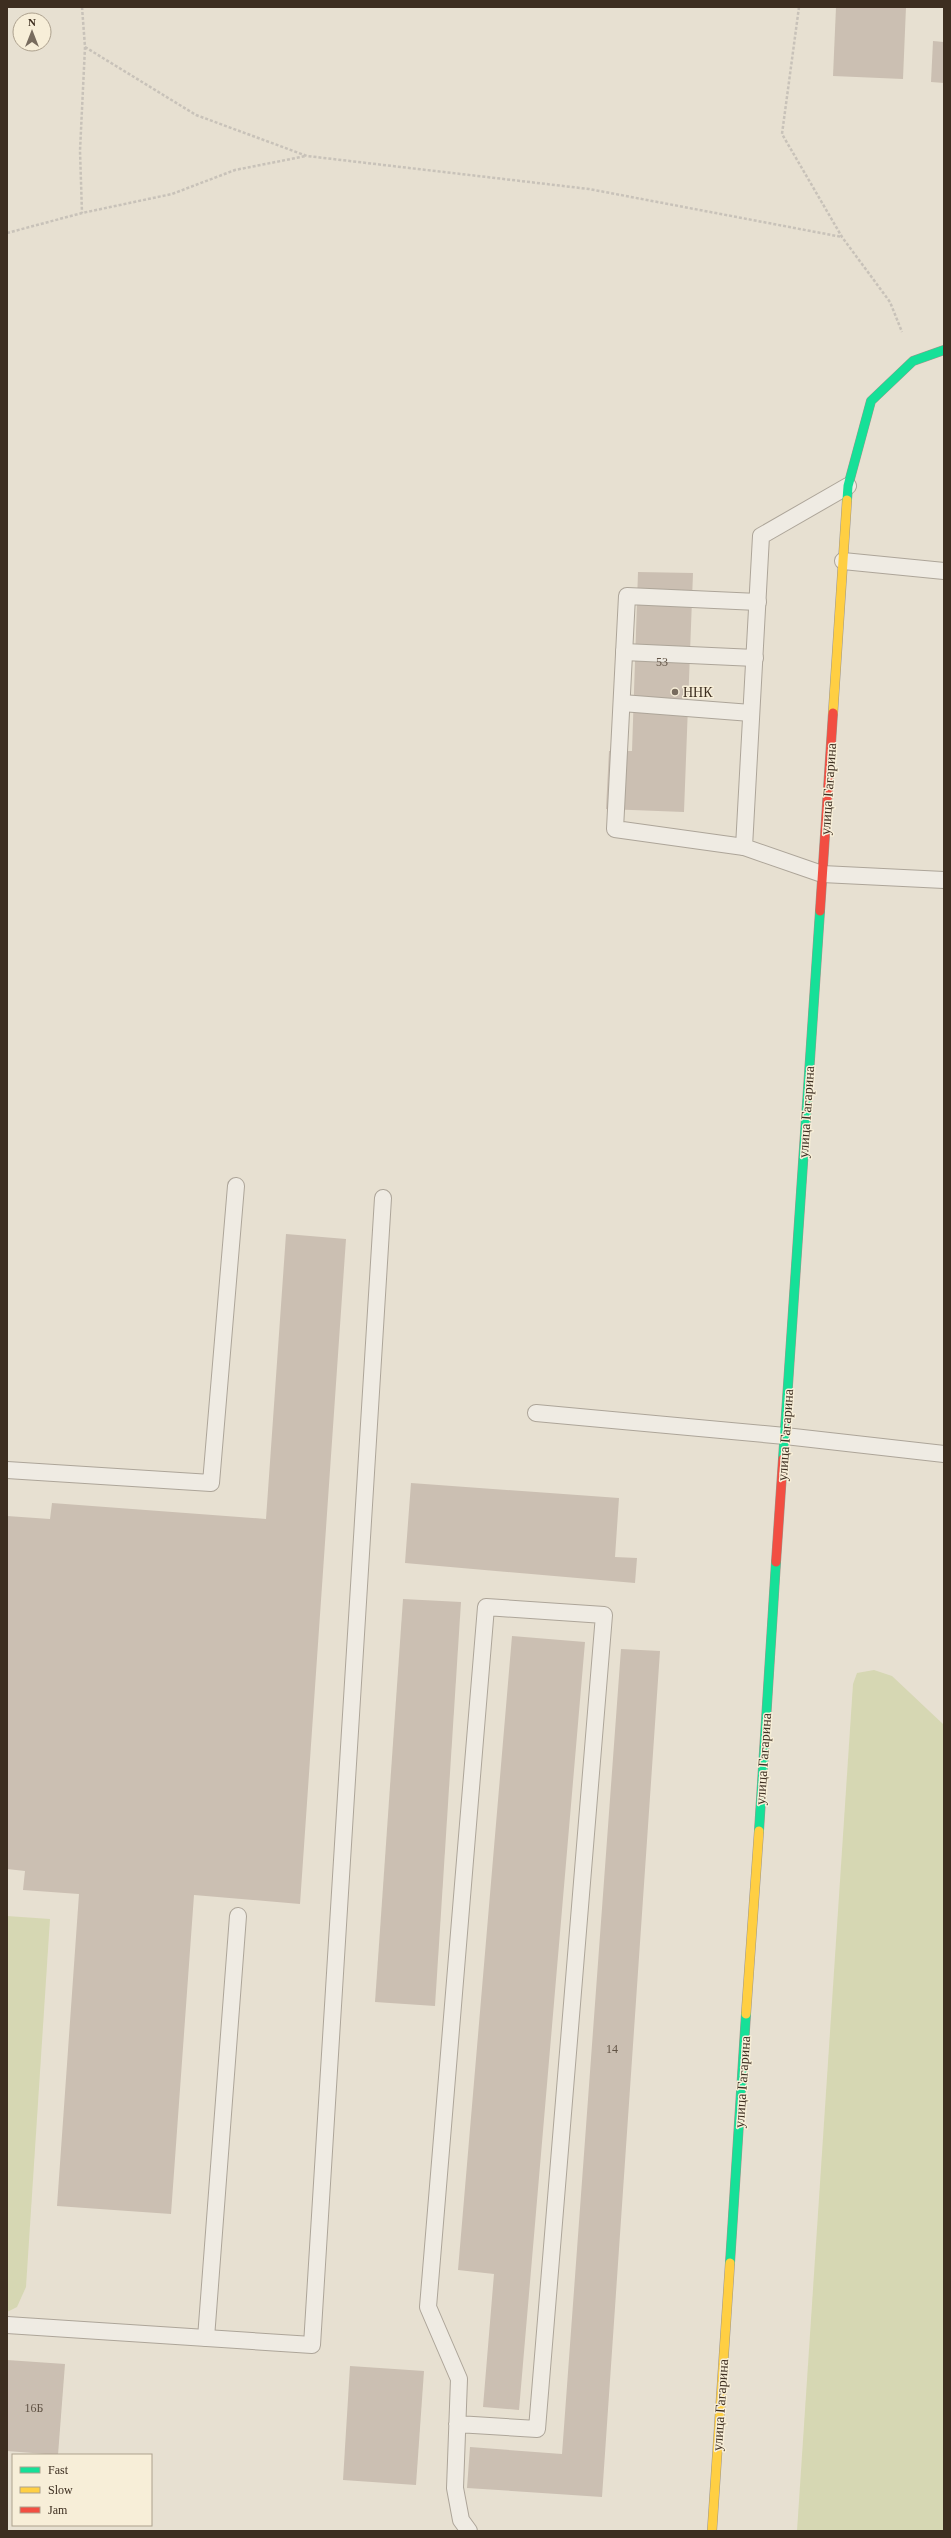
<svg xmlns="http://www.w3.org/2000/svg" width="951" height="2538" viewBox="0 0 951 2538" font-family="'Times New Roman',serif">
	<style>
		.green { fill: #d6d7b3 }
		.building { fill: #cbbfb2 }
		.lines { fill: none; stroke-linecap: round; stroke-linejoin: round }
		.lane-casing { stroke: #ada599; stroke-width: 18 }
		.fast-casing { stroke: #9c958a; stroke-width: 10 }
		.slow-casing { stroke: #9c958a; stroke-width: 10 }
		.jam-casing { stroke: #9c958a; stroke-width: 10 }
		.path { stroke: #c8c2b9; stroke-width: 2.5; stroke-dasharray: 3 2; stroke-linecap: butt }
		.lane { stroke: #efebe3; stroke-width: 16 }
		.fast { stroke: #16e098; stroke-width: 9 }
		.slow { stroke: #ffcf43; stroke-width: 9 }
		.jam { stroke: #f24e42; stroke-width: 9 }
		.poi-dot { fill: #786c5e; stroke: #f7eed8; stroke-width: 1.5 }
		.labels { text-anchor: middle; stroke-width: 3; stroke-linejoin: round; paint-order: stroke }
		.number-label { font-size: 12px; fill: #605244 }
		.poi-label { font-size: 14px; fill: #3d2e20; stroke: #f7eed8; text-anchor: start }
		.street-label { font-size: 14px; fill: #3d2e20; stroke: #f7eed8 }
	</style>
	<rect width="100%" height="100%" fill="#e7e0d1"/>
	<!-- green -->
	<g class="green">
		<polygon points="874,1670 892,1676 944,1725 944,2531 797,2531 853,1684 857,1673"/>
		<polygon points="7,1916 50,1919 26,2287 17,2307 7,2312"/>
	</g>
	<!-- building -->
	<g class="building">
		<polygon points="836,7 906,7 903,79 833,76"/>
		<polygon points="933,41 944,42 944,83 931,82"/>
		<polygon points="638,572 693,573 684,812 606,809 609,751 632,751"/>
		<polygon points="286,1234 346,1239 300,1904 194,1895 171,2214 57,2206 79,1894 23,1890 25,1871 7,1869 7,1516 50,1519 52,1503 266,1519"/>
		<polygon points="411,1483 619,1498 615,1557 637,1558 635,1583 405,1563"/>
		<polygon points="403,1599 461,1602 435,2006 375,2002"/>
		<polygon points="512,1636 585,1642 519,2410 483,2407 494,2274 458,2270"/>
		<polygon points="621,1649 660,1651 602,2497 467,2488 470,2447 562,2454"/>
		<polygon points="7,2360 65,2364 58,2455 7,2451"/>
		<polygon points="350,2366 424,2371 416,2485 343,2480"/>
	</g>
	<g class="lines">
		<!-- lane casing -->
		<g class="lane-casing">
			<g id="lane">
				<polyline points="848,486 761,536 744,847 822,874 944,880"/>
				<polyline points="843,561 944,571"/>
				<polyline points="624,652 755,658"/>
				<polyline points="622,703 751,713"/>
				<polyline points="744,847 615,829 627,596 758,602"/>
				<polyline points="536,1413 785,1436 944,1454"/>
				<polyline points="7,1470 211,1483 236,1186"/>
				<polyline points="7,2325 312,2345 383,1198"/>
				<polyline points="206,2338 238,1916"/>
				<polyline points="457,2424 537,2429 604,1615 486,1607 428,2307 459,2379 455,2488 461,2520 469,2531"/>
			</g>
		</g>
		<!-- fast casing -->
		<g class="fast-casing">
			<g id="fast">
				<polyline points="847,500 848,486 871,401 913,361 944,350"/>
				<polyline points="783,1459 820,911"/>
				<polyline points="759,1831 776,1562"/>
				<polyline points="730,2263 746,2014"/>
			</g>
		</g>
		<!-- slow casing -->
		<g class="slow-casing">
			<g id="slow">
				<polyline points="833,713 847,500"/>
				<polyline points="746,2014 759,1831"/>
				<polyline points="712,2531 730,2263"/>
			</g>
		</g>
		<!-- jam casing -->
		<g class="jam-casing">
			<g id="jam">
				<polyline points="820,911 833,713"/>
				<polyline points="776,1562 783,1459"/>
			</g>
		</g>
		<!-- path -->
		<g class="path">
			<polyline points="82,7 85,47 80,151 82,213"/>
			<polyline points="799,7 782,134 842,237 890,302 902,332"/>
			<polyline points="85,47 196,115 307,156 589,189 842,237"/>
			<polyline points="7,233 82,213 172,194 235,170 306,156"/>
		</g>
		<!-- lane -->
		<use href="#lane" class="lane"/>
		<!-- fast -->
		<use href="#fast" class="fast"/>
		<!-- slow -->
		<use href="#slow" class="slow"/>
		<!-- jam -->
		<use href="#jam" class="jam"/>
	</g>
	<!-- markers -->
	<circle class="poi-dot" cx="675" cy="692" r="4"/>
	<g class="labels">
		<!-- number labels -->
		<g class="number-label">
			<text x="662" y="666">53</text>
			<text x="612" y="2053">14</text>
			<text x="34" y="2412">16Б</text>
		</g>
		<!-- poi labels -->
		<g class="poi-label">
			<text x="683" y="697">ННК</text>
		</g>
		<!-- street labels -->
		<g class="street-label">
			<text transform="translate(828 789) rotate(-86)" y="5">улица Гагарина</text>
			<text transform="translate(806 1112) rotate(-86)" y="5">улица Гагарина</text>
			<text transform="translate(785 1435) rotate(-86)" y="5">улица Гагарина</text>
			<text transform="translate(763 1759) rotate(-86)" y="5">улица Гагарина</text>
			<text transform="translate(742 2082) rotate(-86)" y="5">улица Гагарина</text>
			<text transform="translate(720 2405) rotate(-86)" y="5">улица Гагарина</text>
		</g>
	</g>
	<!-- border -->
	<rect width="951" height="2538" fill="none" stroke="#3d2e20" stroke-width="16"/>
	<!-- legend -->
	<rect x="12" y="2454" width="140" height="72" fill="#f7eed8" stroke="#ada18e"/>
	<rect x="20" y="2467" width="20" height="6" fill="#16e098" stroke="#ada18e"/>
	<text x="48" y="2474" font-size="12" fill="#3d2e20">Fast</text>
	<rect x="20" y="2487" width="20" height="6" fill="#ffcf43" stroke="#ada18e"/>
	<text x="48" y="2494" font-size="12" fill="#3d2e20">Slow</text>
	<rect x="20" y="2507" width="20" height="6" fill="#f24e42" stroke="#ada18e"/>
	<text x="48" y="2514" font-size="12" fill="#3d2e20">Jam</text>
	<!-- north arrow -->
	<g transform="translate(32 32)"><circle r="19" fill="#f7eed8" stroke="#ada18e"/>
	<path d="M0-3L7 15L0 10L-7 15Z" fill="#786c5e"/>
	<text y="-6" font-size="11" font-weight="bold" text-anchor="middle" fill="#3d2e20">N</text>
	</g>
</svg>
